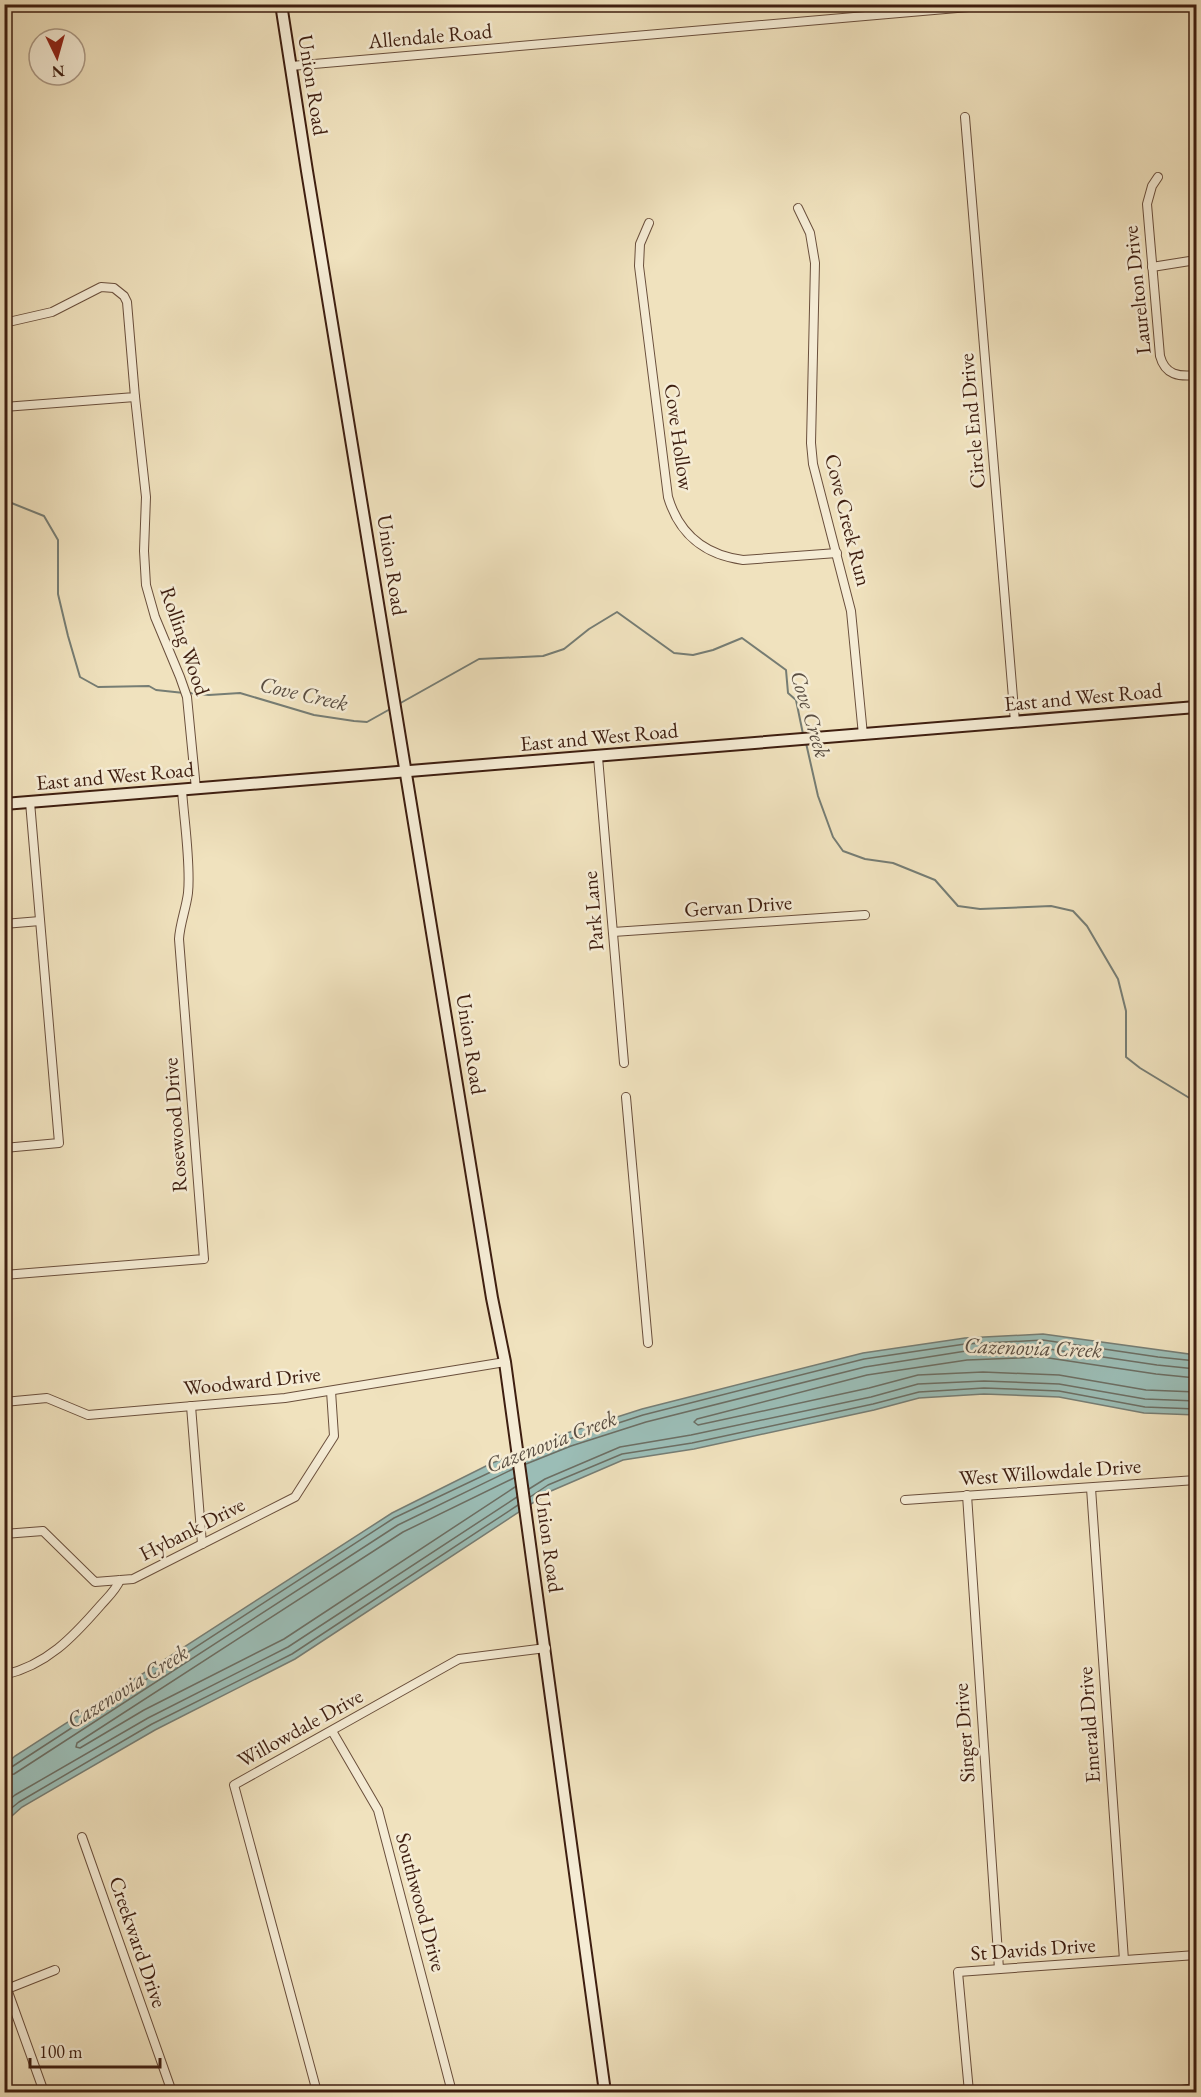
<svg xmlns="http://www.w3.org/2000/svg" width="1201" height="2097" viewBox="0 0 1201 2097" font-family="'EB Garamond',serif">
	<style>
		.water { fill: #9bbdb6; stroke: #767d74; stroke-width: 1.5 }
		.lines { fill: none; stroke-linecap: round; stroke-linejoin: round }
		.shore { stroke: #6c6e63; stroke-width: 1.5 }
		.stream { stroke: #767d74; stroke-width: 2 }
		.street-casing { stroke: #6a4f3c; stroke-width: 10 }
		.secondary-casing { stroke: #3e1e10; stroke-width: 14 }
		.street { stroke: #f5ecd5; stroke-width: 8 }
		.secondary { stroke: #f5ecd5; stroke-width: 10 }
		.labels { text-anchor: middle; stroke-width: 5; stroke-linejoin: round; paint-order: stroke }
		.street-label { font-size: 21px; fill: #3e1e10; stroke: #f5ecd5 }
		.water-label { font-size: 22px; font-style: italic; fill: #5a4e42; stroke: #f5ecd5 }
	</style>
	<rect width="100%" height="100%" fill="#f0e2be"/>
	<filter id="stains"><feTurbulence type="fractalNoise" baseFrequency=".00333" numOctaves="4"/><feColorMatrix values="0 0 0 0 .2 0 0 0 0 .09 0 0 0 0 .02 0 0 0 .5 -.17"/></filter>
	<radialGradient id="worn" r=".72"><stop offset=".6" stop-color="#630" stop-opacity="0"/><stop offset="1" stop-color="#630" stop-opacity=".3"/></radialGradient>
	<!-- water -->
	<polygon class="water" points="1043,1334 1196,1355 1196,1415 1144,1413 1059,1397 984,1394 919,1398 874,1410 694,1449 623,1460 551,1491 295,1659 155,1730 22,1807 5,1822 5,1765 15,1756 392,1513 490,1464 567,1433 642,1409 863,1353 965,1338"/>
	<g class="lines">
		<!-- shore -->
		<g class="shore">
			<polyline points="1196,1378 1156,1374 1042,1357 967,1360 867,1375 697,1419 694,1422 698,1425 869,1388 918,1375 983,1372 1059,1375 1146,1390 1196,1392"/>
			<polyline points="525,1456 569,1439 643,1415 864,1359 965,1344 1043,1340 1158,1357 1196,1361"/>
			<polyline points="526,1464 571,1446 646,1422 865,1367 966,1351 1042,1348 1157,1365 1196,1369"/>
			<polyline points="514,1478 403,1532 77,1743 76,1747 80,1748 144,1710 284,1639 515,1487"/>
			<polyline points="529,1489 545,1479 620,1447 691,1435 871,1397 918,1384 984,1381 1059,1384 1145,1399 1196,1401"/>
			<polyline points="530,1497 548,1485 622,1454 692,1443 873,1404 919,1392 984,1388 1059,1391 1145,1407 1196,1409"/>
			<polyline points="4,1769 10,1768 394,1518 512,1462"/>
			<polyline points="4,1776 14,1774 398,1525 513,1469"/>
			<polyline points="4,1804 15,1795 148,1718 288,1647 517,1497"/>
			<polyline points="4,1814 19,1802 152,1724 292,1654 518,1505"/>
		</g>
		<!-- stream -->
		<g class="stream">
			<polyline points="4,500 44,516 58,540 58,594 68,636 80,677 98,687 149,686 156,690 184,693"/>
			<polyline points="189,693 209,695 240,693 314,715 354,721 367,722 392,708"/>
			<polyline points="397,705 479,659 543,656 564,649 589,629 617,612 674,653 693,655 713,650 742,638 786,670 788,693 796,700 803,734"/>
			<polyline points="806,743 818,796 833,837 843,851 865,859 893,863 935,880 958,906 980,909 1051,906 1073,911 1087,926 1118,979 1126,1011 1126,1057 1140,1068 1196,1102"/>
		</g>
		<!-- street casing -->
		<g class="street-casing">
			<g id="street">
				<polyline points="291,66 1003,4"/>
				<polyline points="965,117 1015,722"/>
				<path d="M1158 177 1152 186 1147 204 1160 356C1165 375 1179 377 1196 375"/>
				<polyline points="798,208 810,233 815,263 811,443 813,464 851,611 863,735"/>
				<path d="M649 223 640 244 639 266 668 497C679 534 705 555 743 560L837 553"/>
				<polyline points="1152,267 1196,260"/>
				<polyline points="4,323 52,312 101,287 114,288 124,296 127,302 135,397 4,407"/>
				<polyline points="135,397 146,497 144,551 146,585 155,617 180,677 187,697 196,789"/>
				<polyline points="598,757 624,1063"/>
				<polyline points="4,924 40,921"/>
				<polyline points="613,932 865,915"/>
				<polyline points="626,1097 648,1343"/>
				<polyline points="4,1148 59,1143 30,802"/>
				<path d="M4 1275 204 1259 179 939C180 923 186 909 188 893 191 864 184 820 182 790"/>
				<polyline points="4,1402 47,1398 88,1415 285,1398 505,1362"/>
				<polyline points="191,1406 202,1544"/>
				<polyline points="1091,1488 1124,1960"/>
				<polyline points="967,1495 999,1969"/>
				<polyline points="905,1500 1196,1480"/>
				<polyline points="4,1534 43,1531 95,1582 133,1579 295,1497 334,1436 331,1391"/>
				<path d="M4 1675C47 1665 73 1637 100 1606 107 1598 116 1590 120 1580"/>
				<polyline points="332,1731 378,1810 452,2092"/>
				<polyline points="82,1837 172,2092"/>
				<polyline points="44,2092 7,1989 55,1970"/>
				<polyline points="317,2092 234,1785 459,1659 546,1648"/>
				<polyline points="969,2092 958,1972 1196,1955"/>
			</g>
		</g>
		<!-- secondary casing -->
		<g class="secondary-casing">
			<g id="secondary">
				<polyline points="281,4 307,171 492,1298 505,1362 605,2092"/>
				<polyline points="4,804 1196,707"/>
				<polyline points="1182,2092 1196,2090"/>
			</g>
		</g>
		<!-- street -->
		<use href="#street" class="street"/>
		<!-- secondary -->
		<use href="#secondary" class="secondary"/>
	</g>
	<g class="labels">
		<!-- street labels -->
		<g class="street-label">
			<text transform="translate(430 36) rotate(-5)" y="7">Allendale Road</text>
			<text transform="translate(313 85) rotate(81)" y="7">Union Road</text>
			<text transform="translate(1137 290) rotate(-96)" y="7">Laurelton Drive</text>
			<text transform="translate(972 421) rotate(-95)" y="7">Circle End Drive</text>
			<text transform="translate(679 437) rotate(82)" y="7">Cove Hollow</text>
			<text transform="translate(848 520) rotate(76)" y="7">Cove Creek Run</text>
			<text transform="translate(392 565) rotate(81)" y="7">Union Road</text>
			<text transform="translate(185 641) rotate(71)" y="7">Rolling Wood</text>
			<text transform="translate(1083 697) rotate(-5)" y="7">East and West Road</text>
			<text transform="translate(599 737) rotate(-5)" y="7">East and West Road</text>
			<text transform="translate(115 776) rotate(-5)" y="7">East and West Road</text>
			<text transform="translate(738 906) rotate(-4)" y="7">Gervan Drive</text>
			<text transform="translate(593 911) rotate(-95)" y="7">Park Lane</text>
			<text transform="translate(471 1044) rotate(81)" y="7">Union Road</text>
			<text transform="translate(175 1125) rotate(-94)" y="7">Rosewood Drive</text>
			<text transform="translate(252 1381) rotate(-6)" y="7">Woodward Drive</text>
			<text transform="translate(1050 1472) rotate(-4)" y="7">West Willowdale Drive</text>
			<text transform="translate(192 1529) rotate(-27)" y="7">Hybank Drive</text>
			<text transform="translate(549 1542) rotate(82)" y="7">Union Road</text>
			<text transform="translate(1089 1725) rotate(-94)" y="7">Emerald Drive</text>
			<text transform="translate(300 1728) rotate(-29)" y="7">Willowdale Drive</text>
			<text transform="translate(964 1733) rotate(-94)" y="7">Singer Drive</text>
			<text transform="translate(421 1902) rotate(75)" y="7">Southwood Drive</text>
			<text transform="translate(138 1942) rotate(71)" y="7">Creekward Drive</text>
			<text transform="translate(1033 1949) rotate(-4)" y="7">St Davids Drive</text>
		</g>
		<!-- water labels -->
		<g class="water-label">
			<text transform="translate(304 693) rotate(13)" y="8">Cove Creek</text>
			<text transform="translate(811 714) rotate(73)" y="8">Cove Creek</text>
			<text transform="translate(1033 1347) rotate(2)" y="8">Cazenovia Creek</text>
			<text transform="translate(551 1441) rotate(-21)" y="8">Cazenovia Creek</text>
			<text transform="translate(127 1686) rotate(-32)" y="8">Cazenovia Creek</text>
		</g>
	</g>
	<!-- margin -->
	<rect width="1201" height="2097" fill="none" stroke="#f0e2be" stroke-width="24"/>
	<rect x="6" y="6" width="1189" height="2085" fill="none" stroke="#3e1e10" stroke-width="3"/>
	<rect x="12" y="12" width="1177" height="2073" fill="none" stroke="#3e1e10" stroke-width="1.5"/>
	<!-- north arrow -->
	<g transform="translate(57 57) rotate(175)"><circle r="28" fill="#f5ecd5" stroke="#ac9a86" stroke-width="1.5"/>
	<path d="M0-4.5L10 22L0 15L-10 22Z" fill="#8f2418"/>
	<text y="-9" font-size="16" font-weight="bold" text-anchor="middle" fill="#3e1e10">N</text>
	</g>
	<!-- scale -->
	<path d="M30 2058v9h130v-9" fill="none" stroke="#3e1e10" stroke-width="3"/>
	<text x="39" y="2058" font-size="18" fill="#3e1e10" stroke="#f5ecd5" stroke-width="4.5" paint-order="stroke">100 m</text>
	<rect width="100%" height="100%" filter="url(#stains)"/>
	<rect width="100%" height="100%" fill="url(#worn)"/>
</svg>
